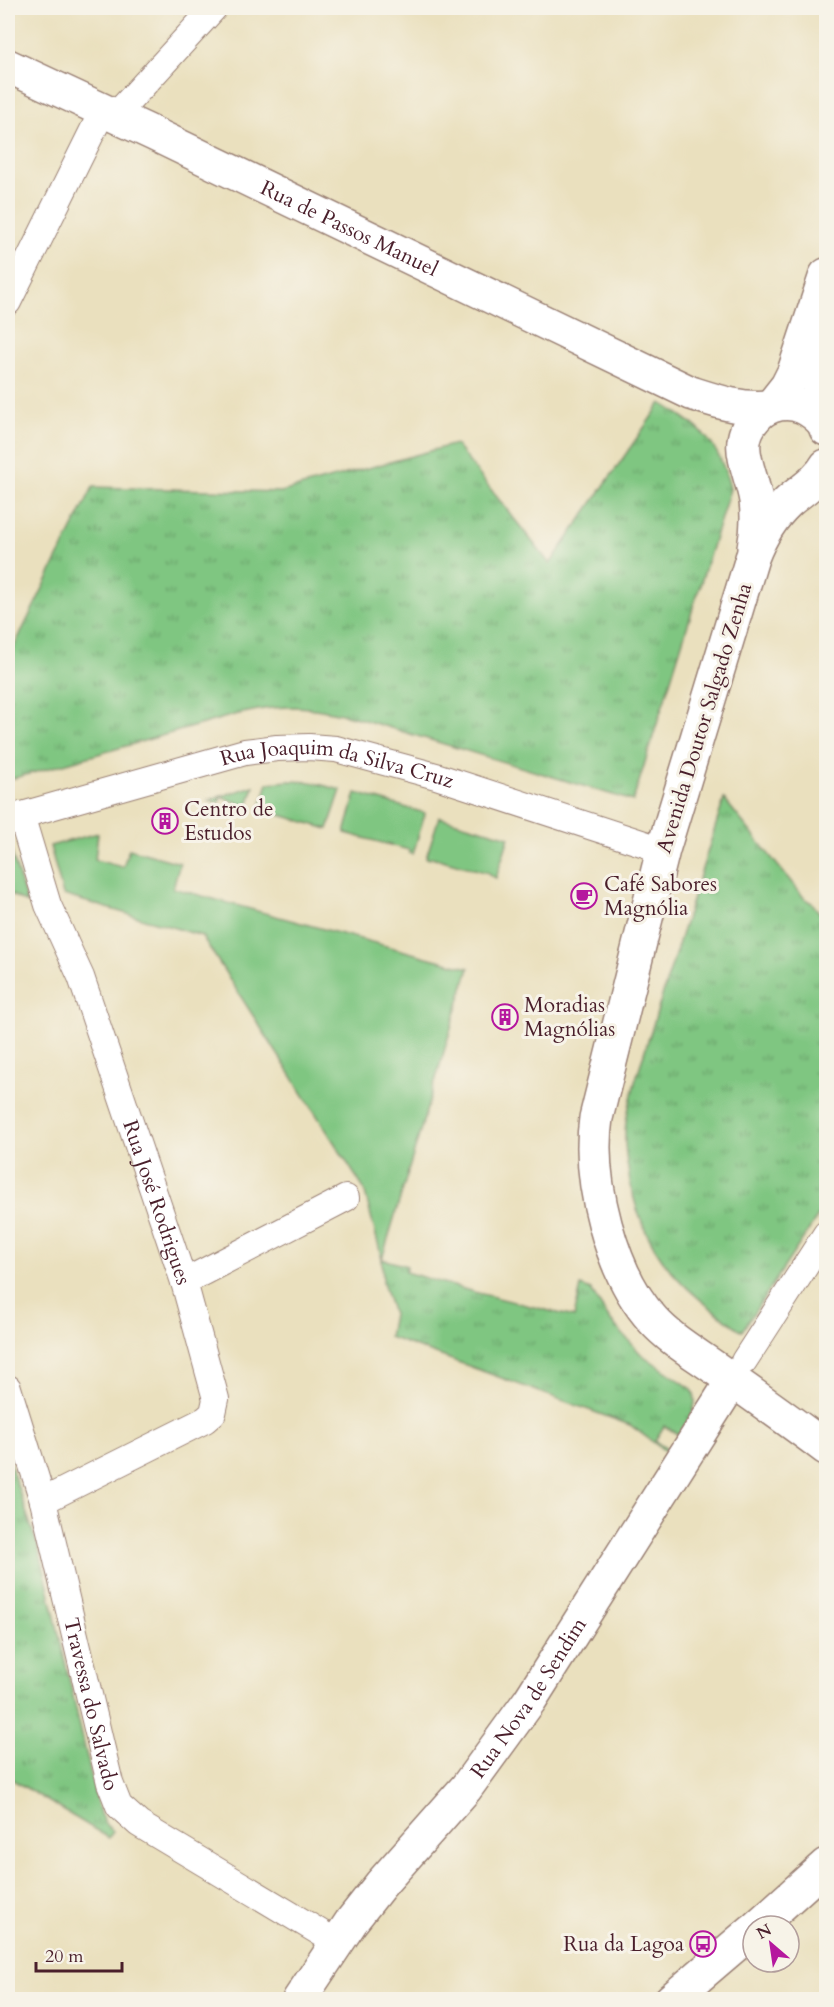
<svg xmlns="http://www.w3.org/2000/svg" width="834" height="2007" viewBox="0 0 834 2007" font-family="Cardo,serif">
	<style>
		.grass { fill: url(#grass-tufts); stroke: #647256; stroke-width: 1.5 }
		.garden { fill: #7fc681; stroke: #647256; stroke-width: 1.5 }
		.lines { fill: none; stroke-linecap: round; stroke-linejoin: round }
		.street-casing { stroke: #9a8074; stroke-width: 28 }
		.secondary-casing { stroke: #9a8074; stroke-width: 36 }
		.primary-casing { stroke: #9a8074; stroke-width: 36 }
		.street { stroke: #fff; stroke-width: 26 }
		.secondary { stroke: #fff; stroke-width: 33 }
		.primary { stroke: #fff; stroke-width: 33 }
		.labels { text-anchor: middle; stroke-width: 6; stroke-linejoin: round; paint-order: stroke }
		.street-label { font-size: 21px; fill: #4a1f2b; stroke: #f7f3e8 }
		.poi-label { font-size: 21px; fill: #4a1f2b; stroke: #f7f3e8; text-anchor: start }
	</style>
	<defs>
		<pattern id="grass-tufts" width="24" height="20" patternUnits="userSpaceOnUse" patternTransform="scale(1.5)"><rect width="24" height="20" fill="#7fc681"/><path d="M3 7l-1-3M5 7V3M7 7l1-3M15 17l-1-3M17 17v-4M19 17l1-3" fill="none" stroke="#6aa06a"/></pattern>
	</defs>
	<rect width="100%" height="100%" fill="#f7f3e8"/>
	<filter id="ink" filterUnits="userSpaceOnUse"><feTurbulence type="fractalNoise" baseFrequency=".0167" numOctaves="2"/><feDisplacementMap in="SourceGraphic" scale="12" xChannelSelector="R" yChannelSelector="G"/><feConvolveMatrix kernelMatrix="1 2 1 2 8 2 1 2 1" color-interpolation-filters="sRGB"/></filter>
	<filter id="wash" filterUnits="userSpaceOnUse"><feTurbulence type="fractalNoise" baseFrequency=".008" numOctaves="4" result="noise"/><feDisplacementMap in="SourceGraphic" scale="24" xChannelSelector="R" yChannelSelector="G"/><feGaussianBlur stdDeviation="1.35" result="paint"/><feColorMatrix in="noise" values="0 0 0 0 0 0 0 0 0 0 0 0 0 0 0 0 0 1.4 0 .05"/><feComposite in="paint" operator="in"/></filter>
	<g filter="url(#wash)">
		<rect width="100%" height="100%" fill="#eae0be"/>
		<!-- grass -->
		<g class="grass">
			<path d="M661 403C700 426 720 443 730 489L633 801 354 717C305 705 283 703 234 715L8 780V659L93 487 281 492 455 444 550 564Z"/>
			<path d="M724 799 805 899 812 903 826 921V1204L742 1331C682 1289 645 1256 630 1182 627 1162 623 1143 626 1122 628 1109 632 1095 635 1082Z"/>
			<path d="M382 1259 407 1266 405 1272 474 1292 574 1317 581 1286 591 1290 610 1320 641 1354 692 1389C701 1406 688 1420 679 1435L664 1426 655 1441 667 1449 665 1451 630 1425 389 1337 393 1314 383 1283Z"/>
			<polygon points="8,1458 41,1556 100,1814 106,1825 113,1831 109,1838 8,1777"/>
		</g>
		<!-- garden -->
		<g class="garden">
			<polygon points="289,781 311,782 341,790 328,829 260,809 268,783"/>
			<polygon points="254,786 248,806 221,797 219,803 209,800"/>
			<polygon points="356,793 425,813 413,854 409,853 409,850 345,833"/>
			<polygon points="439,817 509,837 496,878 489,875 489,873 431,857 430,859 426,858"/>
			<polygon points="98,833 95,860 123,867 129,849 180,863 173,888 434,959 469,968 382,1259 364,1189 202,936 63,895 50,846"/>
			<polygon points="11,851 27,903 8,893 8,853"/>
		</g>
	</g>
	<g filter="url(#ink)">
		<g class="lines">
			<!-- street casing -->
			<g class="street-casing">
				<g id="street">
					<polyline points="115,116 214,8"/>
					<polyline points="8,302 103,110"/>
					<path id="s1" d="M21 815 48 905 81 977 184 1282 216 1399 213 1413 205 1420 43 1501"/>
					<path id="s2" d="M8 819 245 752 277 748 309 747 336 749 436 776 663 850"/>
					<polyline points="184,1282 346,1198"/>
					<polyline points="744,1361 826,1234"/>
					<path id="s3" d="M8 1388 43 1501 110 1783 119 1806 139 1824 336 1942"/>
				</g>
			</g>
			<!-- secondary casing -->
			<g class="secondary-casing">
				<g id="secondary">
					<path id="s4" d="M8 66 154 134 691 393C716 401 742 410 768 407"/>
					<path d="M826 356C819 380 816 406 826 429"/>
					<polyline points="772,405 787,386 794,372 826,275"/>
					<path d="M826 466C817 482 801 490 788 502 771 518 760 537 752 558L663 850 596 1118C587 1180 611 1274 653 1320 670 1339 694 1353 715 1368 752 1394 790 1421 826 1448"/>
					<path d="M754 548C757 533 758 517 756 501 752 472 731 444 755 418 761 410 769 406 779 404 797 401 811 409 824 423"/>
					<path id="s5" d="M299 2000 351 1922 381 1884 466 1788 530 1700 733 1380"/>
				</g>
			</g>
			<!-- primary casing -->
			<g class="primary-casing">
				<g id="primary">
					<polyline points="758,1926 826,1865"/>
					<polyline points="671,2000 753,1930"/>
				</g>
			</g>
			<!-- street -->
			<use href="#street" class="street"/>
			<!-- secondary -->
			<use href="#secondary" class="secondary"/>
			<!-- primary -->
			<use href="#primary" class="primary"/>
		</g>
	</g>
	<!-- icons -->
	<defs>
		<g id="building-ring" transform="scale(1.35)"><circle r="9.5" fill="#f7f3e8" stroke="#b5179e" stroke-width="1.5"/><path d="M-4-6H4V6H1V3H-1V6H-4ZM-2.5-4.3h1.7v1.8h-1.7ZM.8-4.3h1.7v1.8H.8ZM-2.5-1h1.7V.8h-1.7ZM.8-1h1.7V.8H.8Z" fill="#b5179e"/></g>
		<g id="cafe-ring" transform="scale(1.35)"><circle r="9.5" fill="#f7f3e8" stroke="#b5179e" stroke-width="1.5"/><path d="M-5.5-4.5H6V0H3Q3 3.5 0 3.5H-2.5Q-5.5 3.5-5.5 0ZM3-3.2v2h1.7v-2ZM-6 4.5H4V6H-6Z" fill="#b5179e"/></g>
		<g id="bus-ring" transform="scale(1.35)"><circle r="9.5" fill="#f7f3e8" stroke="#b5179e" stroke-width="1.5"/><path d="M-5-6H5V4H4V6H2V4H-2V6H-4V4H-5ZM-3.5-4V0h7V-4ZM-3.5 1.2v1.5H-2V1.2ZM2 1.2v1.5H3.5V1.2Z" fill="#b5179e"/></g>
	</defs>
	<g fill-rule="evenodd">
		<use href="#building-ring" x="165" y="821"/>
		<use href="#cafe-ring" x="584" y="896"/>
		<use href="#building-ring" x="505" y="1017"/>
		<use href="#bus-ring" x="703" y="1944"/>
	</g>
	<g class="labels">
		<!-- street labels -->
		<g class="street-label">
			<text dy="7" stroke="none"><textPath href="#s4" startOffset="378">Rua de Passos Manuel</textPath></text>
			<text transform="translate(704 718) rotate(-73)" y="7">Avenida Doutor Salgado Zenha</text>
			<text dy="7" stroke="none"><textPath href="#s2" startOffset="340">Rua Joaquim da Silva Cruz</textPath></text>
			<text dy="7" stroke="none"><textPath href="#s1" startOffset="411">Rua José Rodrigues</textPath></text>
			<text dy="7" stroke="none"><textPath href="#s5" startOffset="380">Rua Nova de Sendim</textPath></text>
			<text dy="7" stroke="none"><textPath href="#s3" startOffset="327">Travessa do Salvado</textPath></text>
		</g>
		<!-- poi labels -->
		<g class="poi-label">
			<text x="184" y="816">Centro de<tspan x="184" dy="24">Estudos</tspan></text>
			<text x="604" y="891">Café Sabores<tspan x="604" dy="24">Magnólia</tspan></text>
			<text x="524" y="1012">Moradias<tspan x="524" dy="24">Magnólias</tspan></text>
			<text x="684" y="1951" text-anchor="end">Rua da Lagoa</text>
		</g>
	</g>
	<!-- margin -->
	<rect width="834" height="2007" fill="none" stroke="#f7f3e8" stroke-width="30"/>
	<!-- north arrow -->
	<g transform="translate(771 1944) rotate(331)"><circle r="28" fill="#f7f3e8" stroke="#b29e9c" stroke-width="1.5"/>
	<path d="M0-4.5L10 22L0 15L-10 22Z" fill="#b5179e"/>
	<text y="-9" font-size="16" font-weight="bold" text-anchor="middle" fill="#4a1f2b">N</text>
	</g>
	<!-- scale -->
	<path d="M36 1962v9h86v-9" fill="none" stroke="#4a1f2b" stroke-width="3"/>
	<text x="45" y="1962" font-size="18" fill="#4a1f2b" stroke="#f7f3e8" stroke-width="4.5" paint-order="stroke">20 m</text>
</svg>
